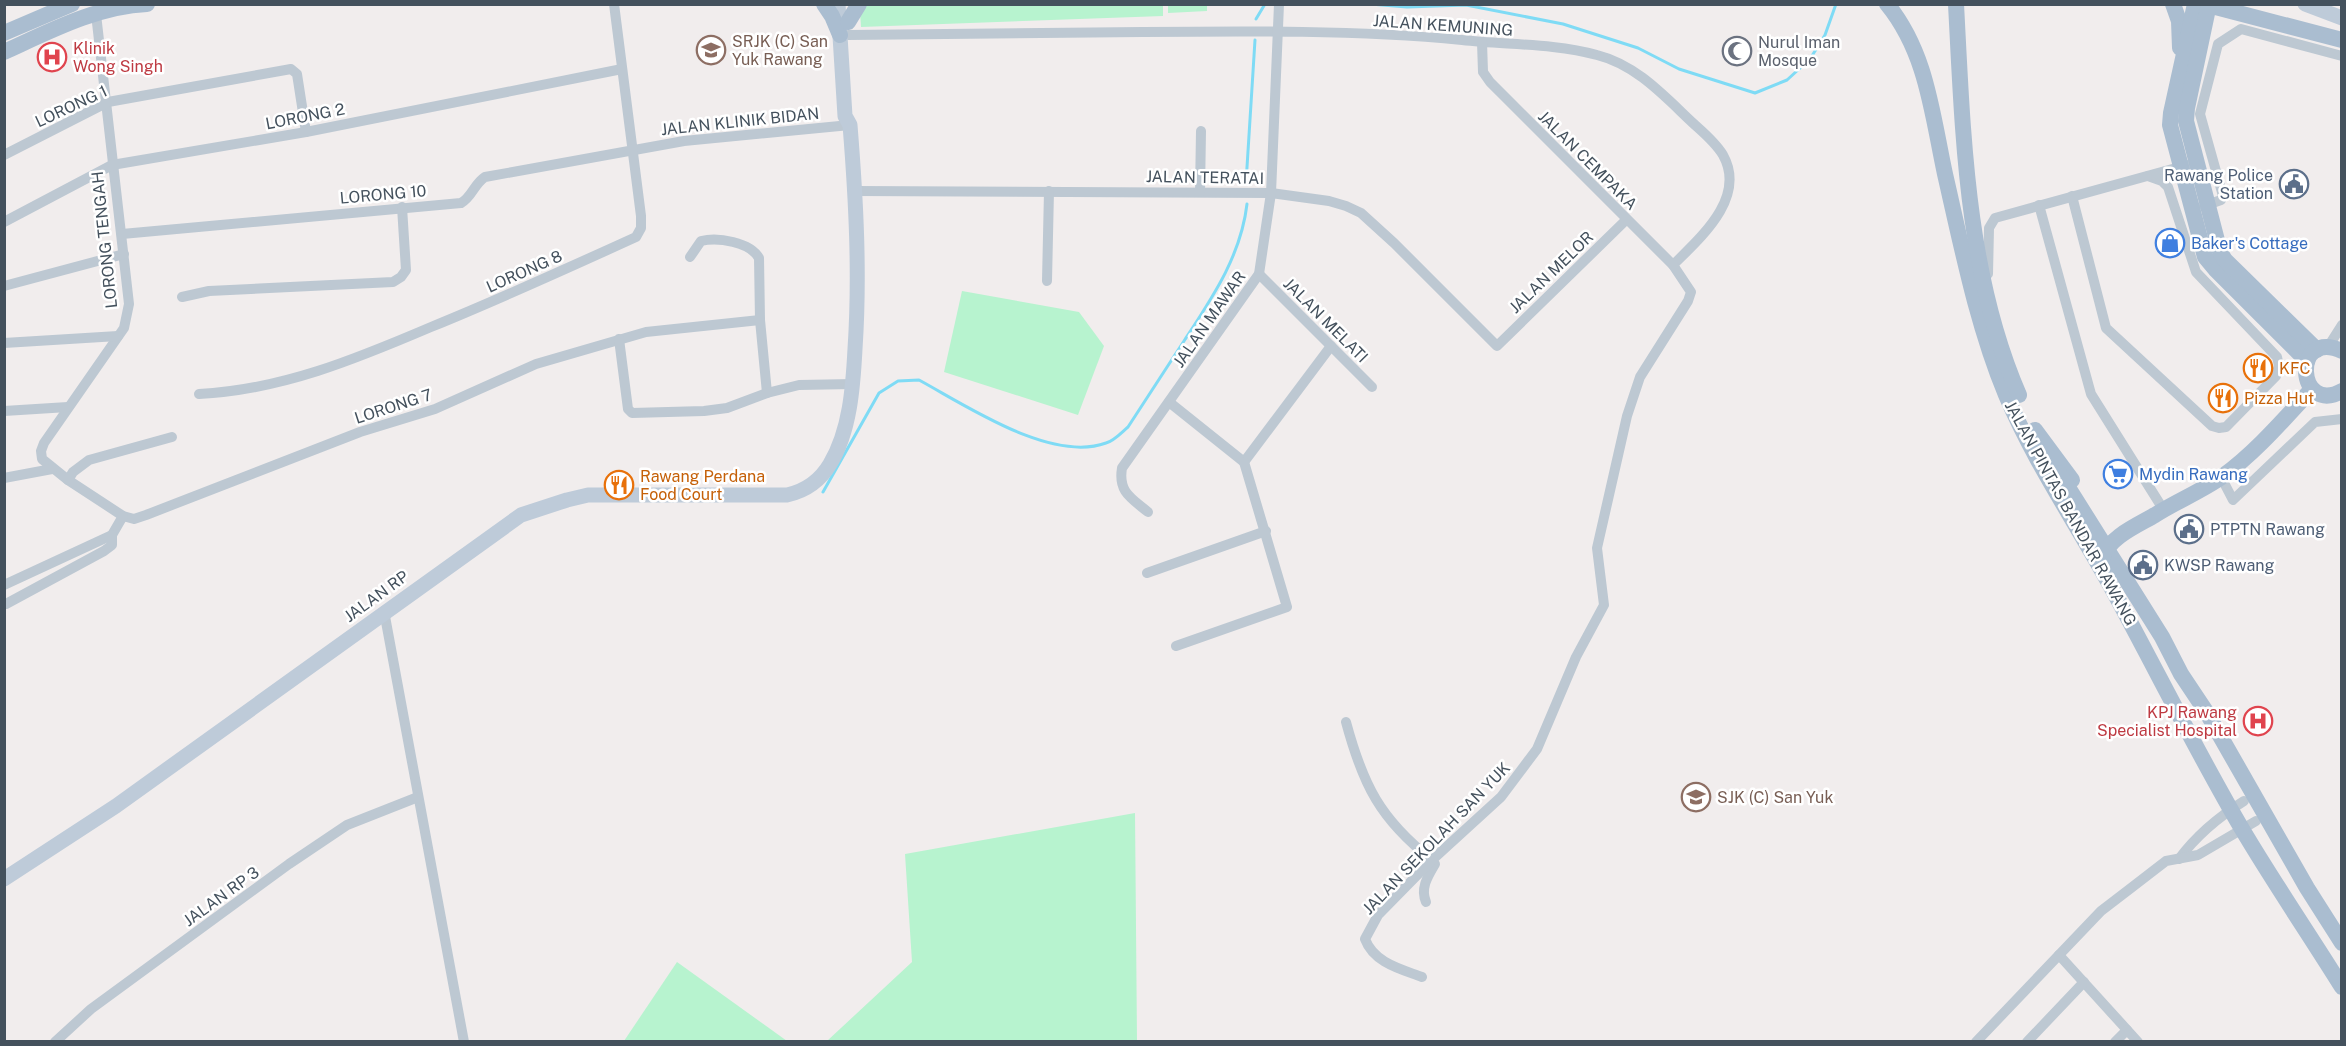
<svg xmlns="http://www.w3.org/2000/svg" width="2346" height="1046" viewBox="0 0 2346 1046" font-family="'Public Sans',sans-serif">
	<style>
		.green { fill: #b7f3cf }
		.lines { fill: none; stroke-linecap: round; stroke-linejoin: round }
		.stream { stroke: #7fdbf5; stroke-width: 3 }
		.street { stroke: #bdc8d2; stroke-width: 10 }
		.secondary { stroke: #becbd9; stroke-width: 15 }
		.primary { stroke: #aabdd0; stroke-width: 16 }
		.labels { text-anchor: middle; stroke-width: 5; stroke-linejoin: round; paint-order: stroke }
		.street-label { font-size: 16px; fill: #44515d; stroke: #fff }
		.education-label { font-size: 16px; fill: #785e54; stroke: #fff; text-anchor: start }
		.worship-label { font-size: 16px; fill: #5b616d; stroke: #fff; text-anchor: start }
		.health-label { font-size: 16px; fill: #be3a42; stroke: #fff; text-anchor: start }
		.service-label { font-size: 16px; fill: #4e5e75; stroke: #fff; text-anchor: start }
		.shop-label { font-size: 16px; fill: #366cbe; stroke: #fff; text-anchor: start }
		.food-label { font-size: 16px; fill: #c56008; stroke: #fff; text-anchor: start }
	</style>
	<rect width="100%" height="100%" fill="#f1eded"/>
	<!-- green -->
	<g class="green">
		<polygon points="866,4 1163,4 1163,16 861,27 860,12"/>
		<polygon points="1168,5 1207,5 1207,11 1168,13"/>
		<polygon points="962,291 1079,312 1104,346 1078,415 944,372"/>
		<polygon points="1135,813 1137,1041 827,1041 912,962 905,854"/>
		<polygon points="677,962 787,1041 624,1041"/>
	</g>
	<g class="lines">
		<!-- stream -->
		<g class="stream">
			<polyline points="1370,4 1407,7 1466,5 1563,24 1638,48 1679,69 1755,93 1787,80 1810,59 1825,35 1836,4"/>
			<polyline points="1256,19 1265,4"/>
			<polyline points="1246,183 1255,40"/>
			<path d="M823 492 879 393 898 381 919 380C967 406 1051 463 1106 443 1114 441 1122 432 1128 427 1147 398 1165 370 1184 341 1212 298 1241 256 1247 204"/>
		</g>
		<!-- street -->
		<g class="street">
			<polyline points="96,14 129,304 124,328 44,443 41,451 42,459 68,480 123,516 134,519 146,515 360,432 435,409 536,364 646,332 760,320"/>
			<path d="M848 35C946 34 1044 33 1142 32 1249 31 1356 30 1462 40 1506 45 1554 43 1597 55 1637 65 1665 97 1694 124 1704 133 1716 143 1723 155 1747 198 1700 238 1673 265"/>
			<polyline points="4,155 108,102 291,69 297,74 306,132"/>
			<polyline points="855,191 1271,193 1329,201 1346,206 1361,213 1394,243 1497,346 1626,220"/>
			<polyline points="1200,192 1201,131"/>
			<polyline points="2072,196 2106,328 2212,426 2219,428 2226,427 2276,376 2279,366 2277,357 2196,272 2168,187 2162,181 2148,176"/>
			<polyline points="2039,205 2091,394 2163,509"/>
			<polyline points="2204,206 2221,200 2223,196 2200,114 2218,44 2241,29 2342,56"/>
			<polyline points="4,222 112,165 306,132 622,69"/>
			<path d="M122 234 461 203C472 197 474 184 485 177L684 141 850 125"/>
			<path d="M690 257 701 241C718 237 750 242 759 258L760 320 767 393"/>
			<polyline points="1259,274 1372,387"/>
			<polyline points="1988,274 1989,228 1995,218 2187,165"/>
			<polyline points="1047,281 1049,191"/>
			<polyline points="4,286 124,254"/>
			<polyline points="182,297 209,291 393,282 401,277 406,270 402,207"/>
			<polyline points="619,339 628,409 632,413 704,411 727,408 767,393 799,385 853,384"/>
			<polyline points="4,343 118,336"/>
			<polyline points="2328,347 2342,325"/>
			<path d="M199 394C281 390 356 359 431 327 500 299 568 268 636 237L641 228V216L614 4"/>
			<polyline points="1169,402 1244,462 1331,346"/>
			<polyline points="4,411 68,407"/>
			<polyline points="2221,477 2233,500 2315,422 2342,419"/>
			<polyline points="4,478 52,469"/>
			<polyline points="68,480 73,472 89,460 172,437"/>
			<path d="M1148 512C1131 498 1118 492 1122 468L1259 274 1271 193 1279 4"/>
			<polyline points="1147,573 1266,531"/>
			<polyline points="4,585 112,535 123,516"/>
			<polyline points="6,604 104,551 112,545 112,535"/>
			<polyline points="384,611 464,1042"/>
			<polyline points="1176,646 1287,607 1244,462"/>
			<path d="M1346 722C1363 785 1380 819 1432 860"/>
			<path d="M2179 859C2196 836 2220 816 2244 801"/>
			<path d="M1426 902C1420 888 1428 876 1435 864"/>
			<polyline points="2059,955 2138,1042"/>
			<path d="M1422 977C1401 969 1374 963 1365 939L1378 915 1432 860 1501 797 1537 749 1576 657 1604 605 1597 548 1627 416 1640 377 1688 301 1691 292 1673 265 1490 82 1483 72 1482 42"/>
			<polyline points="55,1042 91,1009 289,864 347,825 418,797"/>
			<polyline points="1976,1042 2101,911 2131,888 2166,861 2198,855 2256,821"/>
			<polyline points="2027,1042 2084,982"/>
			<polyline points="2115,1042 2127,1030"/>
		</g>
		<!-- secondary -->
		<g class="secondary">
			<polyline points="2305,4 2342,18"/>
			<path d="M4 879 116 806 521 515 567 500 588 495H787C805 491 820 481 830 464 850 431 853 387 855 349 860 274 856 200 850 125L845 116 838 4"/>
		</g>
		<!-- primary -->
		<g class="primary">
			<polyline points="824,4 832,16 840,35"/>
			<path d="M1887 4C1927 53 1932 114 1945 174 1962 248 1977 325 2006 395 2034 461 2075 521 2109 583 2154 665 2195 749 2242 829 2274 883 2309 934 2342 987"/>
			<path d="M1956 4C1963 135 1966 273 2019 395"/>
			<polyline points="2173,4 2179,21 2180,48"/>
			<polyline points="2195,4 2171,113 2170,125 2205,257 2215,269 2307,361"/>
			<polyline points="2204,4 2342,40"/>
			<polyline points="2209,4 2187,108 2186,121 2220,252 2225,260 2317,350"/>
			<polyline points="848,22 859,4"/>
			<polyline points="4,33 72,4"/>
			<path d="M4 52C48 32 97 6 147 4"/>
			<path d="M2342 351C2291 328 2297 416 2342 391"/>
			<polyline points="2035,430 2072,480"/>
			<polyline points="2059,473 2162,637 2181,674 2207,713 2307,888 2342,943"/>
			<path d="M2103 557C2109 537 2138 525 2155 515 2177 501 2202 491 2223 476 2257 451 2284 419 2312 389"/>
		</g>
	</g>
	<!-- icons -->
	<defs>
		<g id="school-ring" transform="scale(1.5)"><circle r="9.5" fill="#fff" stroke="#8d6e63" stroke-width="1.5"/><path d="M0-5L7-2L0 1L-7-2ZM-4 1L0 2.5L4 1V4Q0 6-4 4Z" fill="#8d6e63"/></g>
		<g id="mosque-ring" transform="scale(1.5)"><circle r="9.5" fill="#fff" stroke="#6b7280" stroke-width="1.5"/><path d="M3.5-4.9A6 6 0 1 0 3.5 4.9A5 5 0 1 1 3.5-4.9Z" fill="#6b7280"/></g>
		<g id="hospital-ring" transform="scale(1.5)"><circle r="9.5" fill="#fff" stroke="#e0444e" stroke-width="1.5"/><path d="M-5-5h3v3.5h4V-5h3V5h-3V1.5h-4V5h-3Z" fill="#e0444e"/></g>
		<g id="civic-ring" transform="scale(1.5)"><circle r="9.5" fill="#fff" stroke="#5c6f8a" stroke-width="1.5"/><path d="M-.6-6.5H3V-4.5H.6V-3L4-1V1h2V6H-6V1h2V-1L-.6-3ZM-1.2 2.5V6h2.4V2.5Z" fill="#5c6f8a"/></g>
		<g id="shop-ring" transform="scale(1.5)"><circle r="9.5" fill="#fff" stroke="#3f7fe0" stroke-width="1.5"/><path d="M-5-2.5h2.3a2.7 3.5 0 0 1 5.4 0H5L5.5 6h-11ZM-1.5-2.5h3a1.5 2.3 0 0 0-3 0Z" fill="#3f7fe0"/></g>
		<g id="restaurant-ring" transform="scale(1.5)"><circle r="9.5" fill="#fff" stroke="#e8710a" stroke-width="1.5"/><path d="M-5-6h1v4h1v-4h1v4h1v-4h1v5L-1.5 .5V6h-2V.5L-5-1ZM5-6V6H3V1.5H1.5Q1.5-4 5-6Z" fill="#e8710a"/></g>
		<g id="supermarket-ring" transform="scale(1.5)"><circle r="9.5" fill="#fff" stroke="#3f7fe0" stroke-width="1.5"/><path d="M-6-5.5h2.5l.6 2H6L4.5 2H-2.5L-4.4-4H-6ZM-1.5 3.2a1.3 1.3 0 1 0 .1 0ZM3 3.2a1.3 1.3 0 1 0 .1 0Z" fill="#3f7fe0"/></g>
	</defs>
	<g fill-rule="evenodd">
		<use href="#school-ring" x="711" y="50"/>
		<use href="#mosque-ring" x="1737" y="51"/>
		<use href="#hospital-ring" x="52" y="57"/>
		<use href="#civic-ring" x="2294" y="184"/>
		<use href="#shop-ring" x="2170" y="243"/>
		<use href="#restaurant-ring" x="2258" y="368"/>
		<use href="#restaurant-ring" x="2223" y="398"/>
		<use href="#supermarket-ring" x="2118" y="474"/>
		<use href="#restaurant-ring" x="619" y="485"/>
		<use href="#civic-ring" x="2189" y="529"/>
		<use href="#civic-ring" x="2143" y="565"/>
		<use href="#hospital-ring" x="2258" y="721"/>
		<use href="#school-ring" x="1696" y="797"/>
	</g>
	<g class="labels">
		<!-- street labels -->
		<g class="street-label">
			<text transform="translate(1443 25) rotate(4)" y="6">JALAN KEMUNING</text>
			<text transform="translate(71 106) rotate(-25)" y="6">LORONG 1</text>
			<text transform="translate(305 116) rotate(-11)" y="6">LORONG 2</text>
			<text transform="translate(740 121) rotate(-6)" y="6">JALAN KLINIK BIDAN</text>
			<text transform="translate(1588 160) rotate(45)" y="6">JALAN CEMPAKA</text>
			<text transform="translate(1205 177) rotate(1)" y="6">JALAN TERATAI</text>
			<text transform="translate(383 194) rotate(-5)" y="6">LORONG 10</text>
			<text transform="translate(104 240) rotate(-96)" y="6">LORONG TENGAH</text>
			<text transform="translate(524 271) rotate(-24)" y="6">LORONG 8</text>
			<text transform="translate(1551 272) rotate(-44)" y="6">JALAN MELOR</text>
			<text transform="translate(1209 319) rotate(-55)" y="6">JALAN MAWAR</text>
			<text transform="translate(1326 320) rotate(45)" y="6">JALAN MELATI</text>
			<text transform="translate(393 406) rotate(-18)" y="6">LORONG 7</text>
			<text transform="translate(2071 513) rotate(61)" y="6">JALAN PINTAS BANDAR RAWANG</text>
			<text transform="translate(376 596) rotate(-36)" y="6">JALAN RP</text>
			<text transform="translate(1436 838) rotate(-46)" y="6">JALAN SEKOLAH SAN YUK</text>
			<text transform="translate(221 896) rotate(-36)" y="6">JALAN RP 3</text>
		</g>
		<!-- education labels -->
		<g class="education-label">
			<text x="732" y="47">SRJK (C) San<tspan x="732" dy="18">Yuk Rawang</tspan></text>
			<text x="1717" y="803">SJK (C) San Yuk</text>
		</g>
		<!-- worship labels -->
		<g class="worship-label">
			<text x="1758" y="48">Nurul Iman<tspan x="1758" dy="18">Mosque</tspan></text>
		</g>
		<!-- health labels -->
		<g class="health-label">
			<text x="73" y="54">Klinik<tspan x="73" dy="18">Wong Singh</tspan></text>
			<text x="2237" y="718" text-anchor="end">KPJ Rawang<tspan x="2237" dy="18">Specialist Hospital</tspan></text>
		</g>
		<!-- service labels -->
		<g class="service-label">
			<text x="2273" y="181" text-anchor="end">Rawang Police<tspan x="2273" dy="18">Station</tspan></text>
			<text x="2210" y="535">PTPTN Rawang</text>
			<text x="2164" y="571">KWSP Rawang</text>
		</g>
		<!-- shop labels -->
		<g class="shop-label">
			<text x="2191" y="249">Baker's Cottage</text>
			<text x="2139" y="480">Mydin Rawang</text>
		</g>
		<!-- food labels -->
		<g class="food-label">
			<text x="2279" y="374">KFC</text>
			<text x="2244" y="404">Pizza Hut</text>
			<text x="640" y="482">Rawang Perdana<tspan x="640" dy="18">Food Court</tspan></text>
		</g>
	</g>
	<!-- border -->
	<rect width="2346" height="1046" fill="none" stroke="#44515d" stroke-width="12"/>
</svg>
